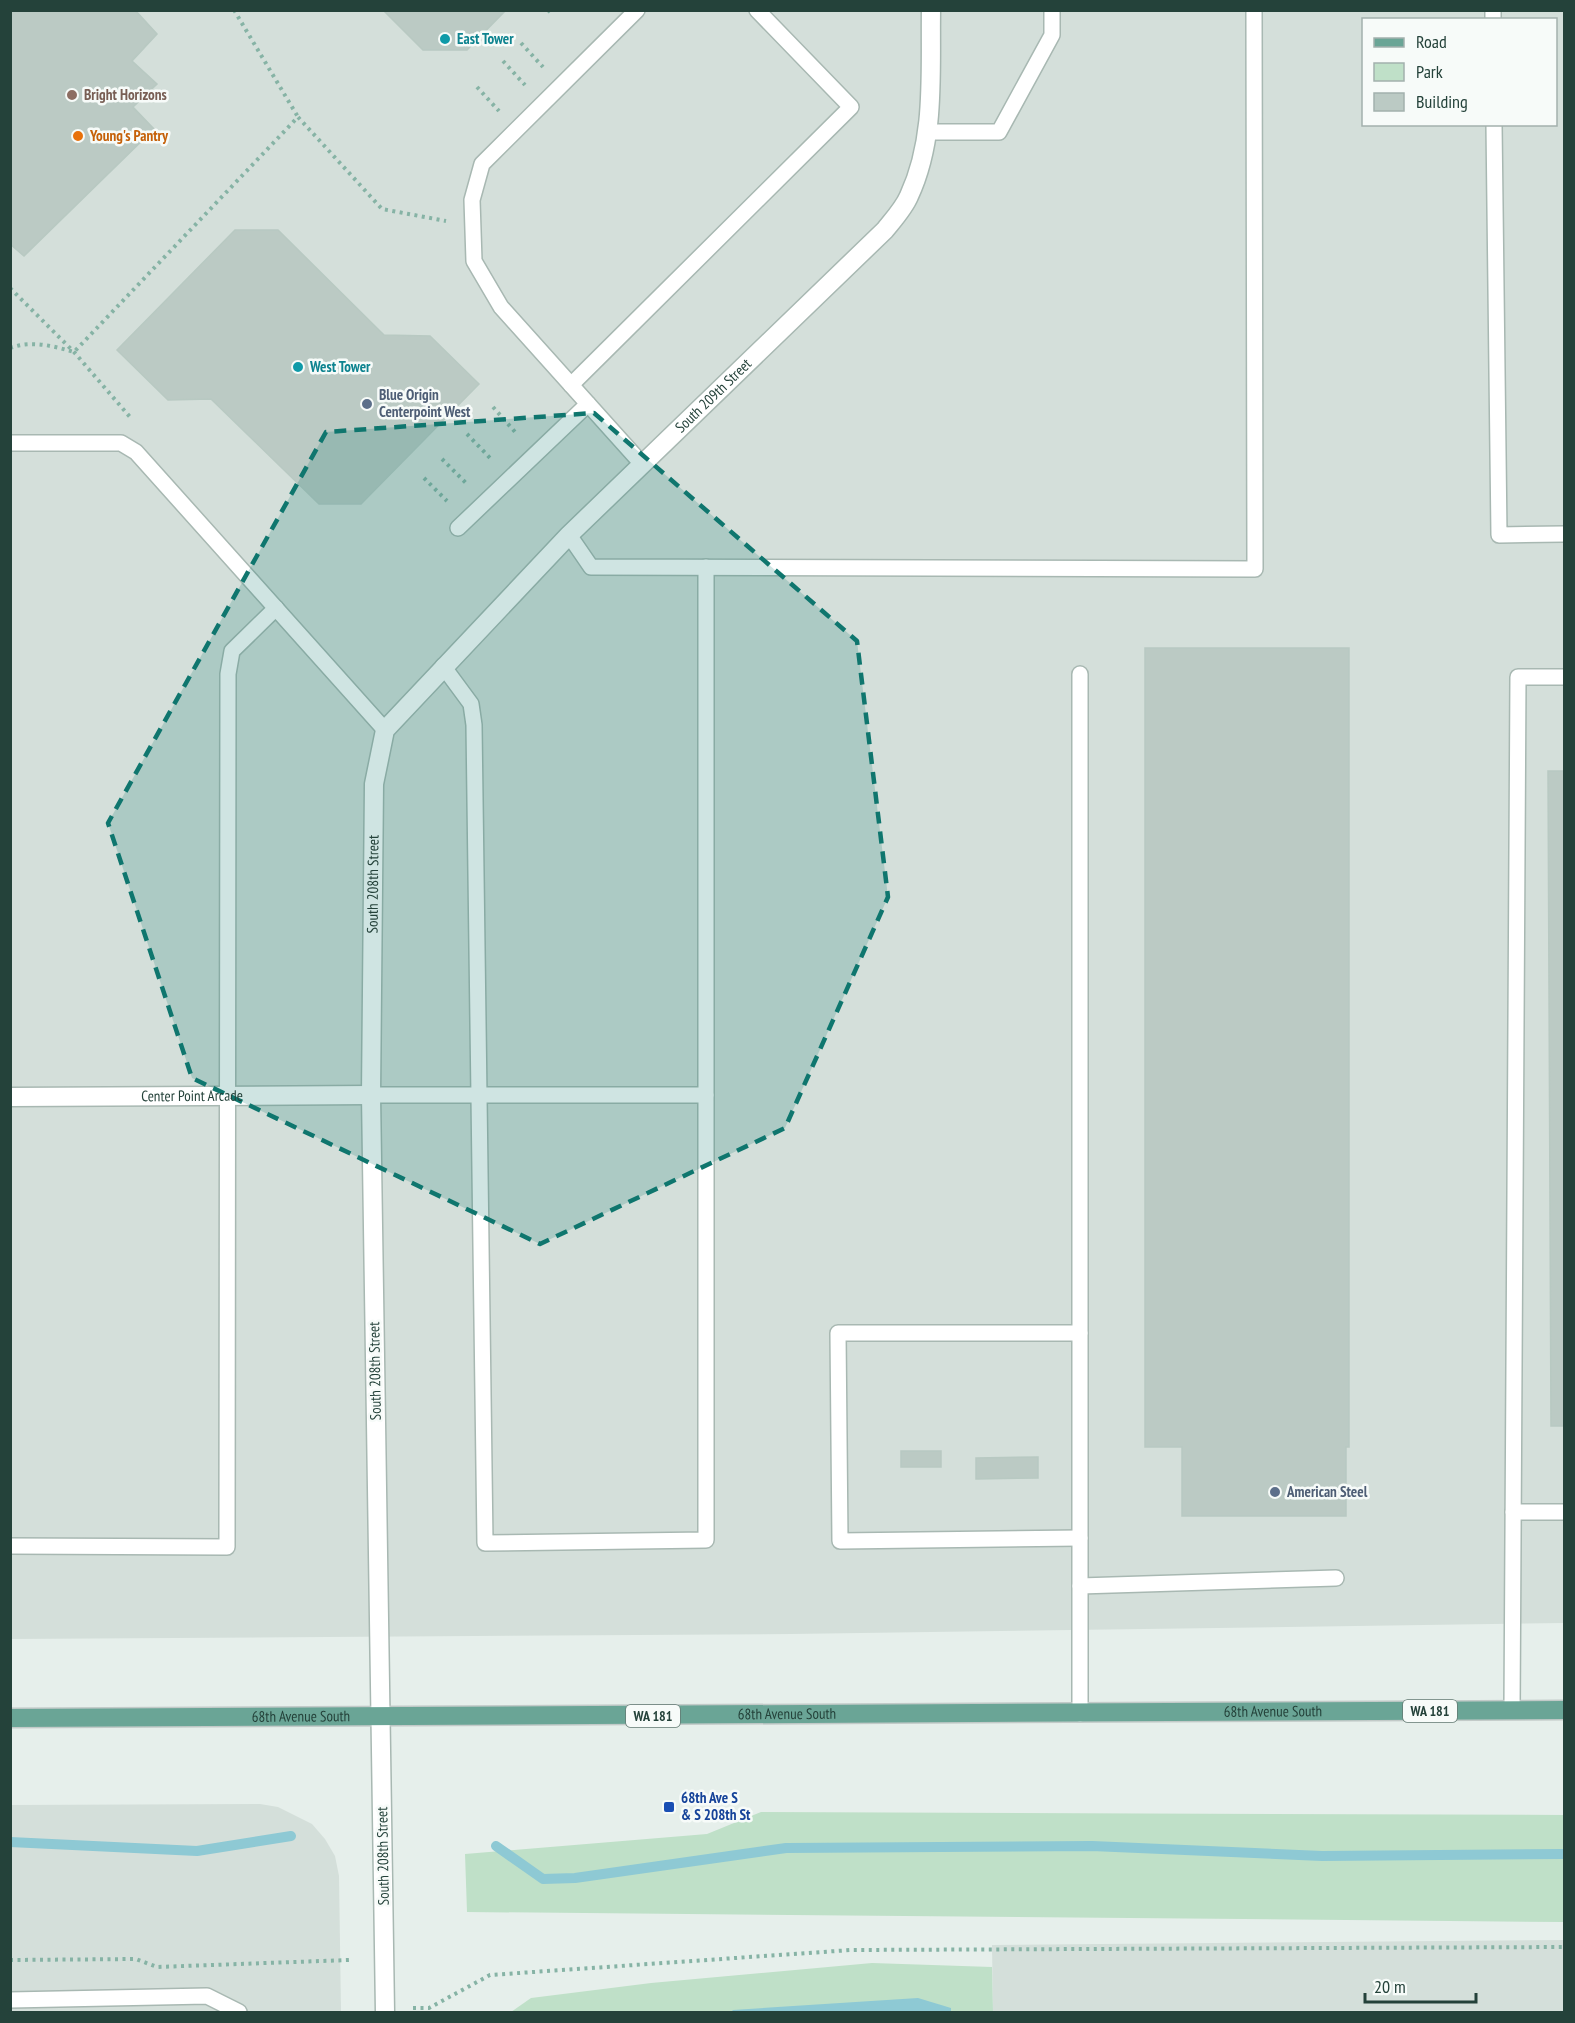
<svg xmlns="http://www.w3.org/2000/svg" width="1575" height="2023" viewBox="0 0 1575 2023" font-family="'PT Sans Narrow',sans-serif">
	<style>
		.built { fill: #d4dfda; fill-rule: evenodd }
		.green { fill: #bfe0c8 }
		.water { fill: #8ec9d4 }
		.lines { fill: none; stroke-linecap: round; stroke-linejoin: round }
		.stream { stroke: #8ec9d4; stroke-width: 10 }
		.building { fill: #bbcac4; stroke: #b8c9c2; stroke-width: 1.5 }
		.lane-casing { stroke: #a8b8b2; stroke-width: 18 }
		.street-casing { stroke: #a8b8b2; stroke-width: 21 }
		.primary-casing { stroke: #c2cac8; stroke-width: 21 }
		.path { stroke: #86b3a5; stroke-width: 4; stroke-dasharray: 3 4.5; stroke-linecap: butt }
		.lane { stroke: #fff; stroke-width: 15 }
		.street { stroke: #fff; stroke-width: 18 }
		.primary { stroke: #6aa596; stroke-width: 18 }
		.marked { fill: #0f766e; fill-opacity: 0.2; stroke: #0f766e; stroke-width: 4.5; stroke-dasharray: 12 8; stroke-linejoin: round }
		.culture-dot { fill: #0f9aa8; stroke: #f7fbf9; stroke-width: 2 }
		.education-dot { fill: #8d6e63; stroke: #f7fbf9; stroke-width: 2 }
		.food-dot { fill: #e8710a; stroke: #f7fbf9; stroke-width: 2 }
		.service-dot { fill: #5c6f8a; stroke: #f7fbf9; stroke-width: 2 }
		.transit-dot { fill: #1a4fb4; stroke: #f7fbf9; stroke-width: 2 }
		.labels { text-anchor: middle; stroke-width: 5; stroke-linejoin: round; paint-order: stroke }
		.shield { fill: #f7fbf9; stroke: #637a73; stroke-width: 1.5 }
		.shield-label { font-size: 14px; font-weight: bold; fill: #24423a }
		.culture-label { font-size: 15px; font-weight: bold; fill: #0d838f; stroke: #f7fbf9; text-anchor: start }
		.education-label { font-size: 15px; font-weight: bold; fill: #785e54; stroke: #f7fbf9; text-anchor: start }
		.food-label { font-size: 15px; font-weight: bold; fill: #c56008; stroke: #f7fbf9; text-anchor: start }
		.service-label { font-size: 15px; font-weight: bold; fill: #4e5e75; stroke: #f7fbf9; text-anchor: start }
		.street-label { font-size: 15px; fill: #24423a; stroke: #f7fbf9 }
		.transit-label { font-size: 15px; font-weight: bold; fill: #164399; stroke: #f7fbf9; text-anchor: start }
	</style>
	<rect width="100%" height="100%" fill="#e6efeb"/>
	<!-- built -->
	<g class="built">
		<path d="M10 11H1564V1623L791 1634 11 1639ZM1364 20H1556V124H1364Z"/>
		<polygon points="260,1804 278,1807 312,1824 325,1839 335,1856 339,1876 341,2012 11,2012 10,1805"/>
		<polygon points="1564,1940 1564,2012 993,2012 992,1945"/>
	</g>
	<!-- green -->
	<g class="green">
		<polygon points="761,1812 1564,1815 1564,1922 467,1912 465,1854 707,1834"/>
		<polygon points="872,1963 992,1967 993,2012 511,2012 531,1998 651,1983"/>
	</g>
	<!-- water -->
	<polygon class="water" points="918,1998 951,2008 951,2012 731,2012 733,2010"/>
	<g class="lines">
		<!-- stream -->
		<g class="stream">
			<polyline points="10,1842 197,1851 291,1836"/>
			<polyline points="496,1846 543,1879 575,1878 786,1848 1092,1846 1322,1856 1564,1854"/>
		</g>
	</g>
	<!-- building -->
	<g class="building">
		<polygon points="10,10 135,10 157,34 132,61 157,84 133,107 154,129 24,256 10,244"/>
		<polygon points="383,10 506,10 467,50 423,50"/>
		<polygon points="235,230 278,230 384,335 430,336 479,384 361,504 319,504 211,399 168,400 117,350"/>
		<polygon points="1145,648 1349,648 1349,1447 1346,1447 1346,1516 1182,1516 1182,1447 1145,1447"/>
		<polygon points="1548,771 1564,771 1564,1426 1551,1426"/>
		<rect x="901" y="1451" width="40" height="16"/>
		<polygon points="1038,1457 1038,1478 976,1479 976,1458"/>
	</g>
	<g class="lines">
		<!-- lane casing -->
		<g class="lane-casing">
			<g id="lane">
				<polyline points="637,10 482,164 472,200 474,261 501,307 642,464"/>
				<polyline points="1493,10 1493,20"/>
				<polyline points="1494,124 1499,535 1564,534"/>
				<polyline points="929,132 999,132 1052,35 1052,10"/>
				<polyline points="571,385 851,107 757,10"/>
				<polyline points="10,443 121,443 136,452 385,730"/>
				<polyline points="458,528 588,404"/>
				<polyline points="569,535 591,567 1255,569 1254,10"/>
				<polyline points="443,666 471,704 474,725 485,1543 706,1540 706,567"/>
				<polyline points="1080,674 1080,1714"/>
				<polyline points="371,1095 706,1095"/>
				<polyline points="1080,1333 838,1333 840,1541 1080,1538"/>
				<polyline points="1513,1512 1564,1512"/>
				<polyline points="10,1546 227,1547 228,674 232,651 276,608"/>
				<polyline points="1080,1586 1336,1578"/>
				<polyline points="1512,1711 1518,677 1564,677"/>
				<polyline points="10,2000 207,1996 239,2012"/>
			</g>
		</g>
		<!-- street casing -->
		<g class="street-casing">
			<g id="street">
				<path id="s1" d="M10 1097 371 1095"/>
				<path id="s2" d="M385 2012 371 1095 374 784 385 730 569 535 885 230C893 220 904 208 909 196 936 138 930 73 931 10"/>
			</g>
		</g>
		<!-- primary casing -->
		<g class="primary-casing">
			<g id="primary">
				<path id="s3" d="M10 1718 1564 1710"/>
			</g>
		</g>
		<!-- path -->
		<g class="path">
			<polyline points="234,10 298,117"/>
			<polyline points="548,10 551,13"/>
			<polyline points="521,43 543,67"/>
			<polyline points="503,61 525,85"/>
			<polyline points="477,87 499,111"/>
			<polyline points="10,288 74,352 130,417"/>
			<path d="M10 348C32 340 53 346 74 352L298 117 382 209 446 221"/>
			<polyline points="493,407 516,433"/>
			<polyline points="467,434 491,459"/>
			<polyline points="442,459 467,484"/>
			<polyline points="424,478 447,501"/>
			<polyline points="10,1960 136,1959 157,1967 349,1960"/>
			<polyline points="413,2008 429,2008 490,1975 851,1950 1564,1947"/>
		</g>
		<!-- lane -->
		<use href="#lane" class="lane"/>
		<!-- street -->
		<use href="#street" class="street"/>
		<!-- primary -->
		<use href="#primary" class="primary"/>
	</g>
	<!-- marked area -->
	<path class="marked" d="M594 413 857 641 888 897 785 1128 540 1244 192 1078 108 823 326 432Z"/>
	<!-- markers -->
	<g class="culture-dot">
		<circle cx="445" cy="39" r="6"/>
		<circle cx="298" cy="367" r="6"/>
	</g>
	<circle class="education-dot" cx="72" cy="95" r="6"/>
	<circle class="food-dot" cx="78" cy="136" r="6"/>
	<g class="service-dot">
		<circle cx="367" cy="404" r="6"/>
		<circle cx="1275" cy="1492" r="6"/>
	</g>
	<rect class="transit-dot" x="663" y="1801" width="12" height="12" rx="3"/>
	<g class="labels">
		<!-- shield labels -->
		<g class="shield">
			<rect x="1403" y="1700" width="54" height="22" rx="4.5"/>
			<rect x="626" y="1705" width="54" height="22" rx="4.5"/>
		</g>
		<g class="shield-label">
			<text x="1430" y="1716">WA 181</text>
			<text x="653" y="1721">WA 181</text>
		</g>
		<!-- culture labels -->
		<g class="culture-label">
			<text x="457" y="44">East Tower</text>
			<text x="310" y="372">West Tower</text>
		</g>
		<!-- education labels -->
		<g class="education-label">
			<text x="84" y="100">Bright Horizons</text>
		</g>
		<!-- food labels -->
		<g class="food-label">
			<text x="90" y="141">Young's Pantry</text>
		</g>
		<!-- service labels -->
		<g class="service-label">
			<text x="379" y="400">Blue Origin<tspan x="379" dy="17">Centerpoint West</tspan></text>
			<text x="1287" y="1497">American Steel</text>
		</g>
		<!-- street labels -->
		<g class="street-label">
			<text dy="5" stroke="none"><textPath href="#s2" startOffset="1752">South 209th Street</textPath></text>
			<text dy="5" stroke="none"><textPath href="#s2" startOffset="1128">South 208th Street</textPath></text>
			<text dy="5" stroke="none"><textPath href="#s1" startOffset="182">Center Point Arcade</textPath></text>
			<text transform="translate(375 1371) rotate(-91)" y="5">South 208th Street</text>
			<text dy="5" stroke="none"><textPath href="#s3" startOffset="1263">68th Avenue South</textPath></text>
			<text dy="5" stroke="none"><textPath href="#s3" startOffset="777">68th Avenue South</textPath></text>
			<text dy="5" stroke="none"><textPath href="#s3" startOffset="291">68th Avenue South</textPath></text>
			<text transform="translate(383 1856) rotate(-91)" y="5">South 208th Street</text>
		</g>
		<!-- transit labels -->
		<g class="transit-label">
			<text x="681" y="1803">68th Ave S<tspan x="681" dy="17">&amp; S 208th St</tspan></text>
		</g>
	</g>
	<!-- border -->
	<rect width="1575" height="2023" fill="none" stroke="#24423a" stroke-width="24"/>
	<!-- legend -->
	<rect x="1362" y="18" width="195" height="108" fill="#f7fbf9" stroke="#a3b1ad" stroke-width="1.5"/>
	<rect x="1374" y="38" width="30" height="9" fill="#6aa596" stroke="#a3b1ad" stroke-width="1.5"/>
	<text x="1416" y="48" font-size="18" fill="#24423a">Road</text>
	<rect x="1374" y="63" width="30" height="18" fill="#bfe0c8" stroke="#a3b1ad" stroke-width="1.5"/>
	<text x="1416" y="78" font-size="18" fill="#24423a">Park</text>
	<rect x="1374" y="93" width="30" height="18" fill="#bbcac4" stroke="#a3b1ad" stroke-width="1.5"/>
	<text x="1416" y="108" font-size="18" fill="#24423a">Building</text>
	<!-- scale -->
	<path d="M1365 1993v9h111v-9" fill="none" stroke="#24423a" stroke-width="3"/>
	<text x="1374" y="1993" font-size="18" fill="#24423a" stroke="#f7fbf9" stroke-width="4.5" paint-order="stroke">20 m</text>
</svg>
